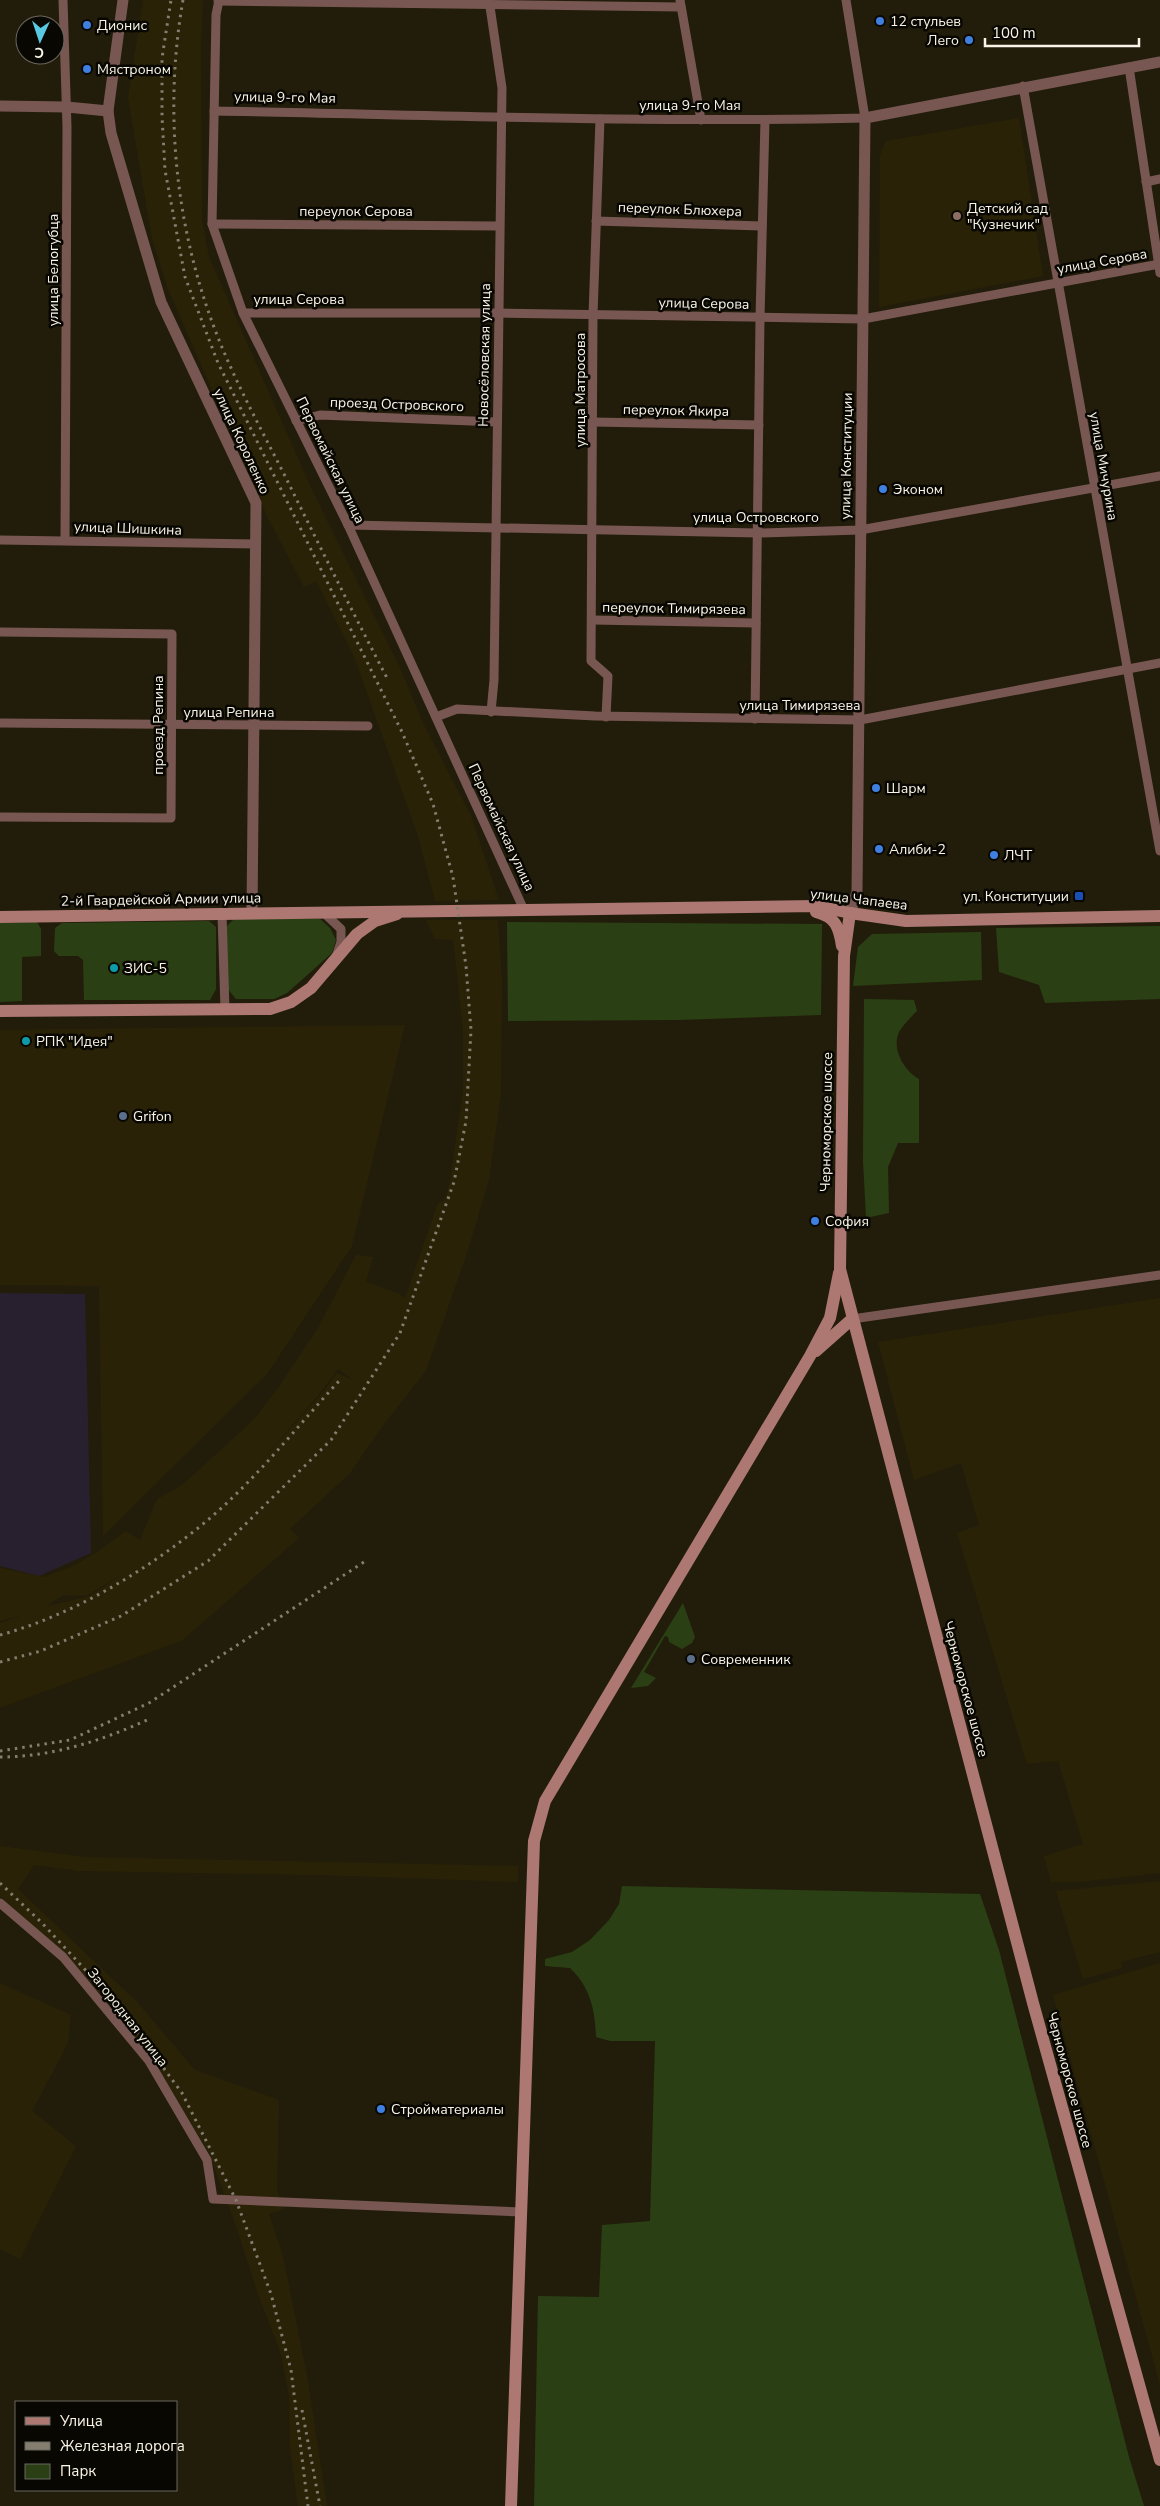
<svg xmlns="http://www.w3.org/2000/svg" width="1160" height="2506" viewBox="0 0 1160 2506" font-family="'Nunito Sans',sans-serif">
	<style>
		.commercial { fill: #28202f }
		.built { fill: #2a2207; fill-rule: evenodd }
		.green { fill: #2a4014 }
		.lines { fill: none; stroke-linecap: round; stroke-linejoin: round }
		.minor { stroke: #785753; stroke-width: 9 }
		.tertiary { stroke: #785753; stroke-width: 11 }
		.secondary { stroke: #ad7772; stroke-width: 12 }
		.rail { stroke: #837e6f; stroke-width: 3; stroke-dasharray: 2.5 5; stroke-linecap: butt }
		.shop-dot { fill: #3f7fe0; stroke: #090702; stroke-width: 2 }
		.education-dot { fill: #8d6e63; stroke: #090702; stroke-width: 2 }
		.transit-dot { fill: #1a4fb4; stroke: #090702; stroke-width: 2 }
		.culture-dot { fill: #0f9aa8; stroke: #090702; stroke-width: 2 }
		.service-dot { fill: #5c6f8a; stroke: #090702; stroke-width: 2 }
		.labels { text-anchor: middle; stroke-width: 5; stroke-linejoin: round; paint-order: stroke }
		.poi-label { font-size: 14px; fill: #f8f4e8; stroke: #090702; text-anchor: start }
		.street-label { font-size: 14px; fill: #f8f4e8; stroke: #090702 }
	</style>
	<rect width="100%" height="100%" fill="#221d0a"/>
	<!-- commercial -->
	<polygon class="commercial" points="0,1293 85,1294 91,1553 39,1576 0,1566"/>
	<!-- built -->
	<g class="built">
		<polygon points="143,0 203,0 201,47 202,220 209,257 313,492 401,670 422,721 471,816 499,900 435,901 418,836 355,659 316,581 304,587 266,514 168,289 152,239 128,98"/>
		<polygon points="1019,118 1043,276 879,307 880,155 886,141"/>
		<path d="M426 920H498L502 981 501 1094 489 1180 468 1250 426 1371 381 1428 350 1473 290 1529 299 1538 183 1640 0 1708V1623L23 1615 0 1621V1568L44 1577 73 1566 97 1552 126 1531 140 1540 157 1499 182 1485 223 1448 254 1419 278 1388 318 1328 356 1255 373 1257 366 1282 398 1293 405 1298 438 1203 445 1200 450 1180 463 1091V1029L453 940 435 939ZM338 1369 355 1381 337 1373 324 1391 247 1477 317 1397ZM124 1573 90 1596 47 1606 63 1595 86 1596Z"/>
		<polygon points="405,1025 352,1246 267,1374 103,1536 99,1286 0,1285 0,1030"/>
		<polygon points="1160,1298 1160,1873 1079,1882 1051,1882 1044,1856 1083,1844 1058,1761 1027,1764 957,1533 979,1525 961,1463 914,1480 878,1342"/>
		<polygon points="0,1846 85,1857 518,1866 518,1882 321,1875 78,1871 34,1865 18,1889 137,2002 195,2070 279,2100 277,2190 284,2209 269,2214 283,2256 307,2375 327,2506 298,2506 290,2448 289,2396 281,2354 258,2294 237,2229 209,2153 156,2065 103,1998 77,1968 0,1896"/>
		<polygon points="1160,1881 1160,1952 1121,1962 1122,1968 1083,1979 1056,1891"/>
		<polygon points="1160,1963 1160,2385 1053,1995"/>
		<polygon points="0,1983 71,2015 68,2043 32,2111 76,2146 20,2259 0,2249"/>
	</g>
	<!-- green -->
	<g class="green">
		<polygon points="234,919 320,919 330,928 336,940 332,953 287,993 274,999 236,999 227,988 226,927"/>
		<polygon points="209,921 216,927 216,989 210,1000 84,1000 83,960 78,956 59,956 54,951 55,928 62,923"/>
		<polygon points="37,922 41,929 41,956 22,957 22,1001 0,1002 0,923"/>
		<polygon points="507,922 822,924 821,1015 679,1020 508,1021"/>
		<polygon points="1160,926 1160,999 1045,1003 1039,985 999,972 996,928"/>
		<polygon points="981,932 982,980 853,986 858,947 872,934"/>
		<path d="M864 999 914 1000 917 1011C911 1017 903 1025 899 1032 891 1050 905 1071 919 1079V1143H898L888 1167 889 1213 866 1218 863 1161Z"/>
		<polygon points="683,1603 695,1637 692,1643 682,1649 669,1642 668,1637 665,1636 644,1672 656,1678 648,1686 631,1688"/>
		<path d="M622 1886 980 1894 999 1950 1129 2457 1144 2506H534L538 2296 599 2297 602 2225 650 2221 655 2041H610L596 2037C595 2009 590 1987 570 1968L545 1966V1959L572 1952 590 1940 609 1920 619 1904Z"/>
	</g>
	<g class="lines">
		<!-- minor -->
		<g class="minor">
			<polyline points="63,0 67,127 65,540"/>
			<polyline points="219,0 216,15 212,224 243,313 348,525 524,910"/>
			<polyline points="489,0 502,88 494,680 491,712"/>
			<polyline points="680,0 701,120"/>
			<polyline points="218,1 681,7"/>
			<polyline points="1129,67 1160,273"/>
			<polyline points="1023,86 1160,851"/>
			<path d="M214 111C431 115 648 123 865 118L846 0"/>
			<polyline points="600,119 593,315 591,661 608,676 606,717"/>
			<polyline points="1146,182 1160,179"/>
			<polyline points="596,221 762,226"/>
			<polyline points="212,224 499,226"/>
			<polyline points="243,313 498,313 863,319 1160,264"/>
			<polyline points="296,421 320,415 497,422"/>
			<polyline points="593,422 759,425"/>
			<polyline points="348,525 758,533 860,530 1160,476"/>
			<polyline points="0,540 256,544"/>
			<polyline points="592,620 756,623"/>
			<polyline points="0,632 172,634 171,818 0,817"/>
			<polyline points="436,717 457,709 595,716 860,720 1160,663"/>
			<polyline points="755,719 760,318 765,120"/>
			<polyline points="0,723 368,726"/>
			<polyline points="323,912 341,929 341,942 337,954"/>
			<polyline points="222,914 225,1009"/>
			<polyline points="852,1319 1160,1275"/>
			<polyline points="0,1903 63,1957 149,2061 207,2160 213,2199 521,2212"/>
		</g>
		<!-- tertiary -->
		<g class="tertiary">
			<polyline points="123,0 108,111 111,133 161,302 256,503 252,913"/>
			<polyline points="0,106 67,107 108,111"/>
			<polyline points="850,913 857,892 865,118 1160,62"/>
		</g>
		<!-- secondary -->
		<g class="secondary">
			<path d="M816 912C835 917 839 926 842 946"/>
			<polyline points="850,913 844,956 840,1269 1033,2003 1160,2460"/>
			<polyline points="0,917 817,906 850,913 906,921 1160,916"/>
			<polyline points="0,1011 270,1009 291,1002 311,988 357,934 375,921 397,914"/>
			<polyline points="816,1351 852,1319"/>
			<polyline points="511,2506 534,1841 545,1801 810,1356 830,1318 839,1273"/>
		</g>
		<!-- rail -->
		<g class="rail">
			<path d="M183 0C163 114 176 233 219 340 238 387 262 431 285 476 318 543 352 611 387 678"/>
			<path d="M0 1635C73 1615 144 1572 203 1524 253 1483 295 1429 339 1381"/>
			<polyline points="0,1662 41,1651 121,1616 208,1561 331,1440 400,1333 454,1182 466,1121 471,1030 466,966 453,877 433,804 402,732 218,363 185,277 165,170 162,116 162,58 171,0"/>
			<polyline points="0,1751 70,1740 149,1703 367,1560"/>
			<path d="M0 1757C51 1757 101 1741 147 1720"/>
			<polyline points="0,1883 42,1923 115,2002 182,2093 236,2200 271,2294 291,2370 308,2506"/>
			<polyline points="302,2410 320,2506"/>
		</g>
	</g>
	<!-- markers -->
	<g class="shop-dot">
		<circle cx="880" cy="21" r="5"/>
		<circle cx="87" cy="25" r="5"/>
		<circle cx="969" cy="40" r="5"/>
		<circle cx="87" cy="69" r="5"/>
		<circle cx="883" cy="489" r="5"/>
		<circle cx="876" cy="788" r="5"/>
		<circle cx="879" cy="849" r="5"/>
		<circle cx="994" cy="855" r="5"/>
		<circle cx="815" cy="1221" r="5"/>
		<circle cx="381" cy="2109" r="5"/>
	</g>
	<circle class="education-dot" cx="957" cy="216" r="5"/>
	<rect class="transit-dot" x="1074" y="891" width="10" height="10" rx="2.5"/>
	<g class="culture-dot">
		<circle cx="114" cy="968" r="5"/>
		<circle cx="26" cy="1041" r="5"/>
	</g>
	<g class="service-dot">
		<circle cx="123" cy="1116" r="5"/>
		<circle cx="691" cy="1659" r="5"/>
	</g>
	<g class="labels">
		<!-- poi labels -->
		<g class="poi-label">
			<text x="890" y="26">12 стульев</text>
			<text x="97" y="30">Дионис</text>
			<text x="959" y="45" text-anchor="end">Лего</text>
			<text x="97" y="74">Мястроном</text>
			<text x="967" y="213">Детский сад<tspan x="967" dy="16">"Кузнечик"</tspan></text>
			<text x="893" y="494">Эконом</text>
			<text x="886" y="793">Шарм</text>
			<text x="889" y="854">Алиби-2</text>
			<text x="1004" y="860">ЛЧТ</text>
			<text x="1069" y="901" text-anchor="end">ул. Конституции</text>
			<text x="124" y="973">ЗИС-5</text>
			<text x="36" y="1046">РПК "Идея"</text>
			<text x="133" y="1121">Grifon</text>
			<text x="825" y="1226">София</text>
			<text x="701" y="1664">Современник</text>
			<text x="391" y="2114">Стройматериалы</text>
		</g>
		<!-- street labels -->
		<g class="street-label">
			<text transform="translate(285 97) rotate(1)" y="5">улица 9-го Мая</text>
			<text x="690" y="110">улица 9-го Мая</text>
			<text transform="translate(680 209) rotate(2)" y="5">переулок Блюхера</text>
			<text x="356" y="216">переулок Серова</text>
			<text transform="translate(1102 261) rotate(-10)" y="5">улица Серова</text>
			<text transform="translate(53 270) rotate(-90)" y="5">улица Белогубца</text>
			<text x="299" y="304">улица Серова</text>
			<text transform="translate(704 303) rotate(1)" y="5">улица Серова</text>
			<text transform="translate(484 355) rotate(-89)" y="5">Новосёловская улица</text>
			<text transform="translate(580 390) rotate(-90)" y="5">улица Матросова</text>
			<text transform="translate(397 404) rotate(2)" y="5">проезд Островского</text>
			<text transform="translate(676 410) rotate(1)" y="5">переулок Якира</text>
			<text transform="translate(242 441) rotate(65)" y="5">улица Короленко</text>
			<text transform="translate(846 456) rotate(-89)" y="5">улица Конституции</text>
			<text transform="translate(331 460) rotate(64)" y="5">Первомайская улица</text>
			<text transform="translate(1104 466) rotate(80)" y="5">улица Мичурина</text>
			<text x="756" y="522">улица Островского</text>
			<text transform="translate(128 528) rotate(2)" y="5">улица Шишкина</text>
			<text transform="translate(674 608) rotate(1)" y="5">переулок Тимирязева</text>
			<text x="800" y="710">улица Тимирязева</text>
			<text x="229" y="717">улица Репина</text>
			<text transform="translate(158 725) rotate(-90)" y="5">проезд Репина</text>
			<text transform="translate(502 827) rotate(65)" y="5">Первомайская улица</text>
			<text transform="translate(161 899) rotate(-1)" y="5">2-й Гвардейской Армии улица</text>
			<text transform="translate(859 899) rotate(7)" y="5">улица Чапаева</text>
			<text transform="translate(826 1122) rotate(-89)" y="5">Черноморское шоссе</text>
			<text transform="translate(966 1689) rotate(75)" y="5">Черноморское шоссе</text>
			<text transform="translate(128 2017) rotate(52)" y="5">Загородная улица</text>
			<text transform="translate(1070 2080) rotate(75)" y="5">Черноморское шоссе</text>
		</g>
	</g>
	<!-- legend -->
	<rect x="15" y="2401" width="162" height="90" fill="#090702" stroke="#69665e"/>
	<rect x="25" y="2417" width="25" height="8" fill="#ad7772" stroke="#69665e"/>
	<text x="60" y="2426" font-size="15" fill="#f8f4e8">Улица</text>
	<rect x="25" y="2442" width="25" height="8" fill="#837e6f" stroke="#69665e"/>
	<text x="60" y="2451" font-size="15" fill="#f8f4e8">Железная дорога</text>
	<rect x="25" y="2464" width="25" height="15" fill="#2a4014" stroke="#69665e"/>
	<text x="60" y="2476" font-size="15" fill="#f8f4e8">Парк</text>
	<!-- north arrow -->
	<g transform="translate(40 40) rotate(183)"><circle r="24" fill="#090702" stroke="#69665e"/>
	<path d="M0-4L9 19L0 12L-9 19Z" fill="#57c9e2"/>
	<text y="-8" font-size="14" font-weight="bold" text-anchor="middle" fill="#f8f4e8">С</text>
	</g>
	<!-- scale -->
	<path d="M985 38v8h154v-8" fill="none" stroke="#f8f4e8" stroke-width="2.5"/>
	<text x="992" y="38" font-size="15" fill="#f8f4e8" stroke="#090702" stroke-width="4" paint-order="stroke">100 m</text>
</svg>
